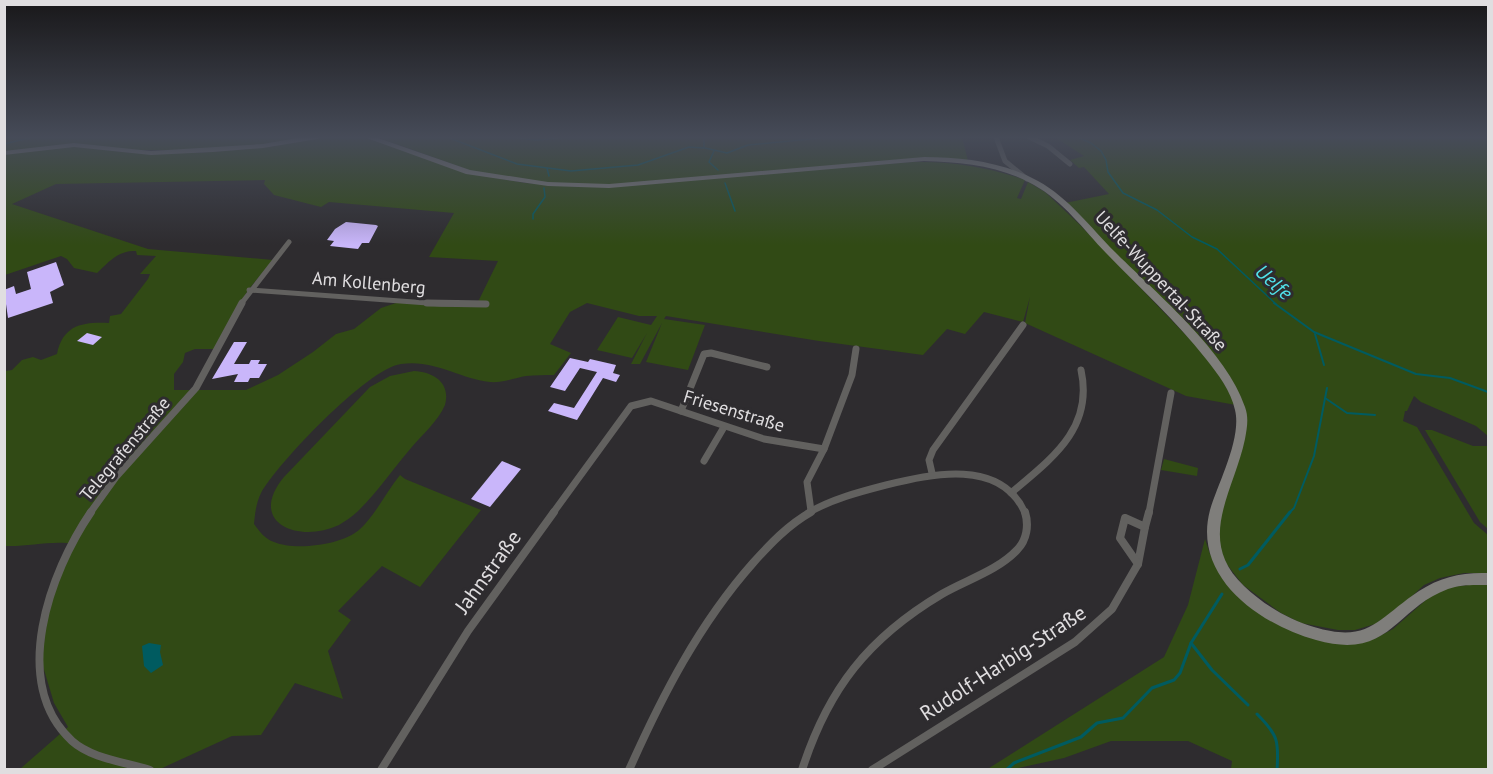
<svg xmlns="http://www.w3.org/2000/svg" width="1493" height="774" viewBox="0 0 1493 774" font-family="'PT Sans',sans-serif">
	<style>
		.green { fill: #314a15; fill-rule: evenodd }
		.water { fill: #005b60 }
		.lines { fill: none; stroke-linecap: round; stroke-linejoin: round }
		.stream-far2 { stroke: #005b60; stroke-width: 1.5 }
		.stream-far1 { stroke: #005b60; stroke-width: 2 }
		.stream { stroke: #005b60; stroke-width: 3 }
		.building { fill: #c9b6fa }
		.minor-far2 { stroke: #62615f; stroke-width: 5 }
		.minor-far1 { stroke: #62615f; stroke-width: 7 }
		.minor { stroke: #62615f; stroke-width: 8 }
		.secondary { fill: #7f7e7b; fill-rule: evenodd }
		.labels { text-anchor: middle; stroke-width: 6; stroke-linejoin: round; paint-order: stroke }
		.street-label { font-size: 18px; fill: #e0dee0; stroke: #2e2c2f }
		.water-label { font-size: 20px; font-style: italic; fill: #51e2eb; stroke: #2e2c2f }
		.near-street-label { font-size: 21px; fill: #e0dee0; stroke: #2e2c2f }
	</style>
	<rect width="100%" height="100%" fill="#2e2c2f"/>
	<!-- green -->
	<g class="green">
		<polygon points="4,137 309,137 270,144 187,150 130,150 74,144 5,152"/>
		<path d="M326 137H360L377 141 467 173 525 183 584 187 913 162C952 161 988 167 1025 180L1017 198 1021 199 1028 182 1045 192 1079 224 1204 354 1215 367 1236 405 1186 396 1025 323 1030 297 1023 322 984 312 965 334 947 329 923 355 819 341 666 316 664 319 705 325 688 370 646 362 662 323 640 364H631L647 333 632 358 597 350 618 317 651 325 657 316H639L587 303 570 312 550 344 571 353 554 375C545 375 535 375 526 376 515 378 501 383 490 382 458 378 434 359 401 364 368 368 278 463 261 493 256 503 255 514 254 524 260 532 265 539 274 542 295 551 342 545 359 530 375 516 386 492 400 475L405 479 481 510 420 587 382 566 338 611 351 620 328 651 343 699 295 683 261 735 232 736 160 769H20L68 727 54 703 42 663 48 605 74 544C52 540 28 547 5 546V371L12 370 22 360 33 357 41 360 57 354C63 324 84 322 109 323L110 316 121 314 148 279 150 274H140L156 256 137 255 136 251C118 250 109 262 97 273L74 268 67 259 61 256 5 275V154L66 146 133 153H199L270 147ZM265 180 264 184 274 195 321 207 329 202 454 213 429 257 498 261 477 304 402 301 381 308 354 329 336 334 313 352 278 375 246 390H174V374L183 362 185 353 195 349H215L248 290 273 260 148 249 12 204 56 184Z"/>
		<polygon points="377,137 962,137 968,161 946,158 608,185 552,184 472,171"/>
		<polygon points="1055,137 1488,137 1488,436 1476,426 1421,402 1414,396 1407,411 1405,411 1403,421 1417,427 1474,523 1488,535 1488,573 1464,573 1440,578 1424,585 1398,609 1375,624 1355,630 1338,630 1301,623 1281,613 1243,585 1225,562 1214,533 1243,441 1229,379 1065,203 1109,194 1084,167 1079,168 1070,160 1084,156"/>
		<path d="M414 371C434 372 451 383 445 405 438 421 422 435 411 448 393 469 377 493 357 512 352 517 345 521 339 525 299 544 246 523 284 477L370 387 390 376Z"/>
		<polygon points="1425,430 1432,430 1473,446 1488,446 1488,529 1480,522"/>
		<polygon points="1164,459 1198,468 1197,476 1161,470"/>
		<polygon points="1205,539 1210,554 1223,574 1285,624 1374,639 1393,629 1435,592 1450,587 1488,583 1488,769 1231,769 1232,761 1188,741 1111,741 1064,758 1014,769 986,770 1164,657 1188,605"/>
	</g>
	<!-- water -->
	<polygon class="water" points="149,643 161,645 160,652 163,665 151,673 144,666 142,646"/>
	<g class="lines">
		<!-- stream-far2 -->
		<g class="stream-far2">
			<polyline points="447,137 517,164 571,171 638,165 689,147 704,148 704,137"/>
			<polyline points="509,137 536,140 571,137"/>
			<polyline points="1077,137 1091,143 1101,151 1106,160 1108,172 1123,193 1157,210 1192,237 1217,249 1276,304"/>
			<polyline points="4,144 33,137"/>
			<polyline points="705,148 727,153 748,145 830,137"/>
			<polyline points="714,151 709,162 718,170"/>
			<polyline points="547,168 549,176"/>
			<polyline points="725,183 735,211"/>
			<polyline points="533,219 533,214 545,197 544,188"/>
		</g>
		<!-- stream-far1 -->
		<g class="stream-far1">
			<polyline points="1274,303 1314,332 1416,374 1450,378 1488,392"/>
			<polyline points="1315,334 1324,365"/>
			<polyline points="1325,398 1347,413 1375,415"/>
			<polyline points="1289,513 1294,508 1314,456 1327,388"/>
		</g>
		<!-- stream -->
		<g class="stream">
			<polyline points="1240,569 1248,565 1290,512"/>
			<polyline points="1222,594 1191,643 1212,670 1248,705"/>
			<path d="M1257 714C1278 735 1279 741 1277 770"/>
			<polyline points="1006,770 1014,763 1081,737 1097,723 1123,718 1152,688 1174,680 1180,673 1191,643"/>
		</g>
	</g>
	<!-- building -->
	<g class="building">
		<polygon points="346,222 376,225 378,226 369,243 362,243 358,249 330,246 334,241 327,240 335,229"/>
		<polygon points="56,262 64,285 50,292 53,303 8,318 4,290 14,286 16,294 31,289 27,272"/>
		<polygon points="87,333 102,337 93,345 77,341"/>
		<polygon points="234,342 247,342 234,364 249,364 251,360 260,360 258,364 267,364 259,378 250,378 248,382 234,382 238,374 212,379"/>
		<polygon points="570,358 588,362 590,359 616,365 613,373 620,375 616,382 603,378 577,420 548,411 554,403 574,408 597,372 580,368 565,391 550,387"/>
		<polygon points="502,461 521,469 490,507 471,499"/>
	</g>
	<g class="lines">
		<!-- minor-far2 -->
		<g class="minor-far2">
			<polyline points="996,137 1005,161 1027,179"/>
			<polyline points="1029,137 1048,146 1070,164"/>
			<polyline points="249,290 441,304 486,304"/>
			<polyline points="241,304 289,242"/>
		</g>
		<!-- minor-far1 -->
		<g class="minor-far1">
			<polyline points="427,303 486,304"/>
			<polyline points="681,411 704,354 711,353 767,367"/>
			<polyline points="824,449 852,375 856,349"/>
			<polyline points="704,461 724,427"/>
			<polyline points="932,473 929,460 933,450 1023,325"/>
			<path d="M1011 493C1051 459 1094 429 1081 370"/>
			<polyline points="90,513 116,477 196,388 242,303"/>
			<polyline points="553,513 631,406 651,401 764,439 824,449 807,482 811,511"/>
			<path d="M808 513C832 499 859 492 886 485 931 474 1001 458 1025 513"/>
			<polyline points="1149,513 1171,393"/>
		</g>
		<!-- minor -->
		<g class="minor">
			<path d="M91 512C50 572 9 683 72 741 92 759 126 762 150 770"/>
			<polyline points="1138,564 1145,527"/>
			<polyline points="381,770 468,631 554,512"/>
			<path d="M629 770C662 696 699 624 753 563 770 544 788 525 811 512"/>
			<path d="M802 770C828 689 868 638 942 594 966 580 997 571 1017 550 1027 540 1029 525 1025 512"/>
			<polyline points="872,770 1075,642 1112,609 1138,564 1120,538 1125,518 1145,527 1149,512"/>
		</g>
		<!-- secondary -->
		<g class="secondary">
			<polygon points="303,137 321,137 317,139 263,148 213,152 151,155 74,147 4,155 4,151 74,143 151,151 263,144"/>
			<path d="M364 137H375L470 170 548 182 609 184 924 157C963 157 1003 162 1038 181 1069 198 1091 228 1115 252 1156 293 1227 352 1245 407 1249 418 1247 428 1245 439 1234 492 1195 540 1244 586 1264 605 1289 620 1314 627 1370 644 1378 618 1419 591 1440 577 1463 572 1488 573V585C1475 585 1461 584 1448 589 1394 609 1390 661 1316 640 1259 624 1192 577 1210 510 1218 483 1242 438 1235 410 1231 391 1218 374 1206 359 1176 321 1140 288 1106 253 1084 230 1063 201 1034 185 1001 166 962 162 924 161L609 188 548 186 466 174Z"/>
		</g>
	</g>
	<!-- sky -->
	<linearGradient id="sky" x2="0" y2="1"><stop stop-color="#19181a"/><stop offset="0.56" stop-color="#464b58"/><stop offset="1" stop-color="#464b58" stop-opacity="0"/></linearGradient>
	<rect width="1493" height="245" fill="url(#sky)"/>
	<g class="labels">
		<!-- street labels -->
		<g class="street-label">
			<text transform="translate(1161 281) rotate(47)" y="6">Uelfe-Wuppertal-Straße</text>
			<text transform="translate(369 283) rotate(5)" y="6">Am Kollenberg</text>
			<text transform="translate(734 411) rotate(17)" y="6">Friesenstraße</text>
			<text transform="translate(125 449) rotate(-50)" y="6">Telegrafenstraße</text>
		</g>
		<!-- water labels -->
		<g class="water-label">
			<text transform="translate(1274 282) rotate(42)" y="7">Uelfe</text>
		</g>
		<!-- near-street labels -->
		<g class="near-street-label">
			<text transform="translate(488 572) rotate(-54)" y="7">Jahnstraße</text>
			<text transform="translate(1003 663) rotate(-33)" y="7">Rudolf-Harbig-Straße</text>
		</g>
	</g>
	<!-- border -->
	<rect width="1493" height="774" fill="none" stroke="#e0dee0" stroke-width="12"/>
</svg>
